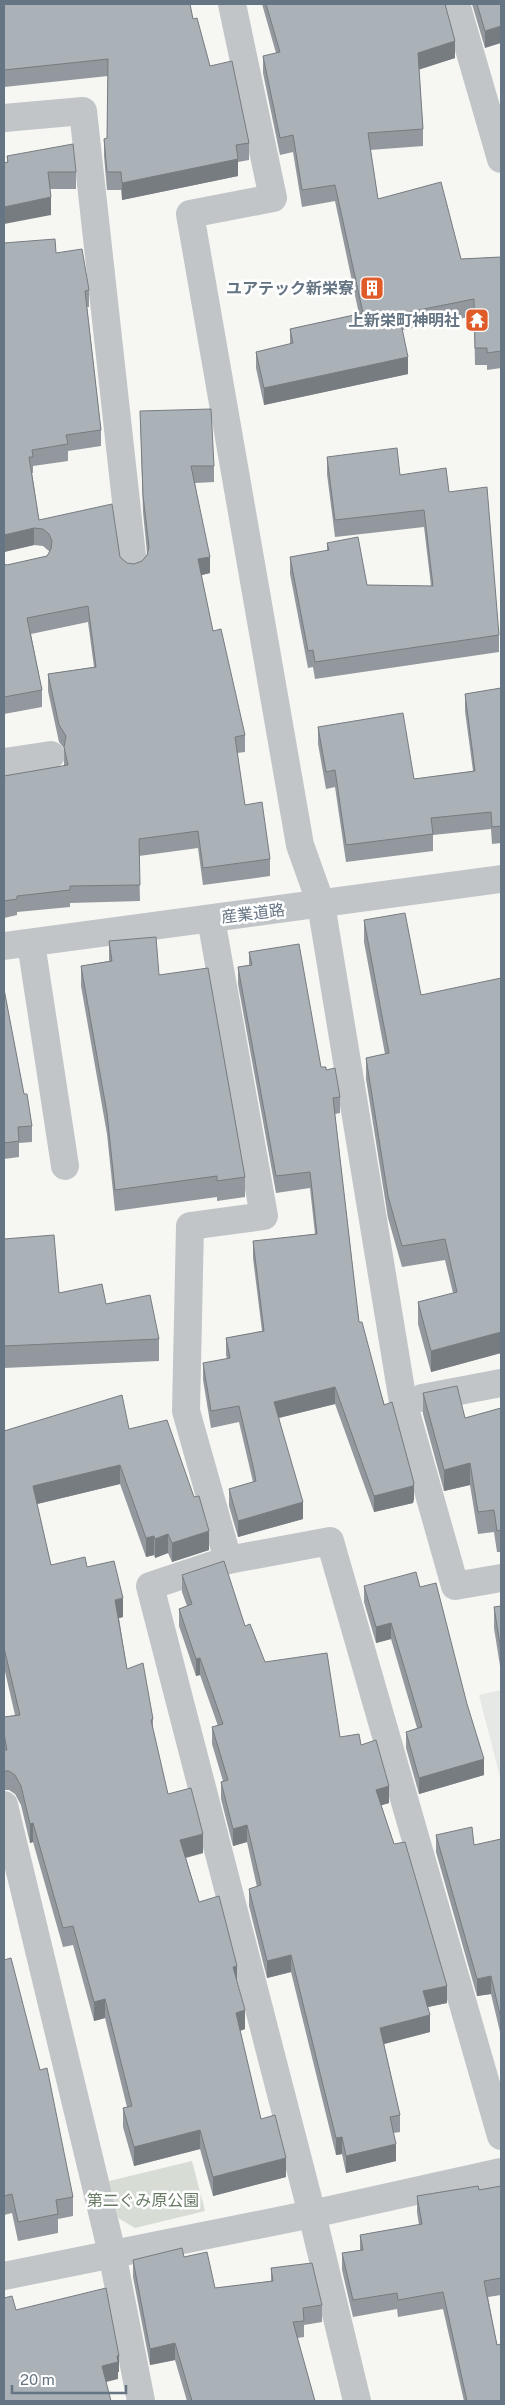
<svg xmlns="http://www.w3.org/2000/svg" width="505" height="2405" viewBox="0 0 505 2405" font-family="'Public Sans','Noto Sans JP',sans-serif">
	<style>
		.built { fill: #e6e8e6 }
		.green { fill: #d7ddd4 }
		.lines { fill: none; stroke-linecap: round; stroke-linejoin: round }
		.minor { stroke: #c1c5c8; stroke-width: 28 }
		.wall { fill: #92989d }
		.shaded-wall { fill: #777c80 }
		.building { fill: #aab1b7; stroke: #777c80 }
		.labels { text-anchor: middle; stroke-width: 5; stroke-linejoin: round; paint-order: stroke }
		.poi-label { font-size: 16px; font-weight: bold; fill: #667583; stroke: #fff; text-anchor: end }
		.street-label { font-size: 16px; fill: #667583; stroke: #fff }
		.park-label { font-size: 16px; fill: #687a64; stroke: #fff }
	</style>
	<rect width="100%" height="100%" fill="#f6f6f3"/>
	<!-- built -->
	<polygon class="built" points="501,1690 501,1781 479,1695"/>
	<!-- green -->
	<polygon class="green" points="192,2161 205,2211 135,2228 118,2218 109,2181"/>
	<g class="lines">
		<!-- minor -->
		<g class="minor">
			<polyline points="232,4 273,198 190,214 300,845 321,904 403,1402 455,1586 501,1578"/>
			<polyline points="456,4 501,159"/>
			<polyline points="4,118 83,111 133,565"/>
			<polyline points="4,762 51,755"/>
			<polyline points="211,919 264,1216 190,1226 186,1411 228,1560 330,1541 501,2136"/>
			<polyline points="31,943 65,1166"/>
			<polyline points="4,946 501,879"/>
			<polyline points="422,1398 501,1383"/>
			<polyline points="228,1560 150,1586 312,2214 357,2401"/>
			<polyline points="4,1805 112,2253 141,2401"/>
			<polyline points="4,2276 312,2214 501,2172"/>
		</g>
	</g>
	<!-- wall -->
	<g class="wall">
		<polygon points="4,4 193,19 210,66 249,143 249,160 238,162 238,176 122,200 121,190 107,190 104,156 104,139 107,138 108,76 4,87"/>
		<polygon points="262,4 445,4 455,58 419,69 423,129 423,146 370,150 378,199 461,259 501,257 501,368 487,370 487,365 475,365 474,316 402,330 408,374 264,405 256,368 256,352 290,344 290,329 359,314 335,201 302,207 293,152 280,155 263,73 263,56 276,53"/>
		<polygon points="472,4 501,4 485,48"/>
		<polygon points="7,156 76,172 76,189 50,189 51,215 7,162"/>
		<polygon points="4,243 56,253 89,290 89,307 87,307 101,430 101,446 68,451 68,461 33,466 33,473 32,473 39,520 120,557 127,563 134,564 142,561 147,555 147,553 143,512 140,411 214,466 214,482 195,483 210,573 201,575 213,631 245,735 245,752 237,753 245,805 270,859 270,876 203,885 198,848 139,856 140,901 70,903 70,907 17,912 17,915 4,918 4,776 64,766 64,748 59,742 48,691 48,674 94,667 88,622 31,634 42,690 42,707 4,714 4,564 7,565 47,556 50,552 43,546 34,545 4,552"/>
		<polygon points="327,457 400,475 449,492 499,635 499,652 315,679 313,667 308,668 290,574 290,557 327,551 327,543 367,585 431,586 424,527 335,537 327,474"/>
		<polygon points="501,688 501,843 492,844 491,829 433,835 433,851 346,862 335,787 326,789 318,744 318,727 414,779 473,771 465,711 465,694"/>
		<polygon points="364,920 421,995 501,1353 431,1372 418,1324 418,1302 453,1293 445,1260 402,1267 388,1218 366,1079 366,1058 385,1054 364,942"/>
		<polygon points="109,941 159,975 245,1177 245,1197 217,1201 217,1197 115,1211 107,1134 81,986 81,966 109,961"/>
		<polygon points="249,952 321,1067 326,1070 340,1097 340,1113 335,1114 359,1322 414,1499 413,1503 374,1512 335,1404 279,1418 303,1519 238,1537 229,1506 229,1489 253,1482 239,1422 211,1428 203,1380 203,1363 227,1359 226,1355 226,1338 262,1331 253,1258 253,1241 315,1234 310,1188 276,1193 238,984 238,967 249,965"/>
		<polygon points="4,989 24,1094 32,1126 32,1142 19,1143 19,1157 4,1159"/>
		<polygon points="4,1239 59,1293 106,1304 159,1339 159,1361 4,1368"/>
		<polygon points="423,1393 465,1418 501,1408 501,1552 497,1552 494,1532 478,1534 470,1485 444,1491 423,1414"/>
		<polygon points="129,1429 209,1550 172,1562 168,1553 155,1558 154,1555 146,1557 120,1484 37,1504 51,1565 87,1567 123,1617 119,1618 127,1669 153,1719 153,1731 168,1794 203,1853 186,1858 199,1902 237,1982 245,2029 240,2031 261,2119 286,2177 213,2196 200,2149 134,2166 123,2127 123,2108 127,2107 105,2018 94,2021 73,1945 63,1947 33,1842 30,1843 21,1805 15,1794 9,1790 4,1790 4,1717 15,1715 4,1667 4,1431"/>
		<polygon points="182,1575 245,1626 265,1662 340,1737 361,1745 389,1803 381,1805 447,2003 428,2007 430,2032 384,2044 400,2115 400,2132 393,2133 396,2161 346,2173 342,2154 336,2155 291,1972 267,1978 249,1906 249,1889 257,1887 247,1842 233,1846 221,1799 221,1782 223,1781 212,1744 212,1727 218,1726 200,1675 196,1676 179,1626 179,1609 187,1606 182,1592"/>
		<polygon points="364,1586 420,1587 484,1775 419,1794 406,1748 406,1732 417,1728 391,1639 376,1643 364,1602"/>
		<polygon points="501,1606 501,1672 494,1628 494,1607"/>
		<polygon points="436,1835 474,1845 501,1839 501,2032 500,2032 491,1994 477,1996 436,1852"/>
		<polygon points="4,1960 73,2197 73,2216 58,2219 58,2233 18,2241 12,2213 4,2215"/>
		<polygon points="501,2186 501,2295 488,2297 497,2345 501,2401 464,2401 443,2309 398,2317 397,2309 353,2317 342,2270 342,2253 360,2250 360,2235 419,2225 417,2212 417,2196 479,2190"/>
		<polygon points="184,2257 215,2288 271,2281 271,2268 322,2305 322,2322 304,2325 304,2337 297,2338 315,2401 187,2401 175,2360 150,2365 133,2277 133,2260"/>
	</g>
	<!-- shaded-wall -->
	<g class="shaded-wall">
		<polygon points="501,26 501,43 485,48 485,31"/>
		<polygon points="455,41 455,58 418,70 418,53"/>
		<polygon points="238,159 238,176 122,200 122,183"/>
		<polygon points="51,197 51,215 4,224 4,207"/>
		<polygon points="408,357 408,374 264,405 264,388"/>
		<polygon points="34,528 34,545 4,552 4,535"/>
		<polygon points="210,557 210,573 198,576 198,559"/>
		<polygon points="501,1332 501,1353 431,1372 431,1351"/>
		<polygon points="335,1387 335,1404 274,1419 274,1402"/>
		<polygon points="470,1463 470,1485 444,1491 444,1470"/>
		<polygon points="120,1465 120,1484 33,1505 33,1486"/>
		<polygon points="414,1483 414,1499 413,1503 374,1512 374,1496"/>
		<polygon points="303,1502 303,1519 238,1537 238,1521"/>
		<polygon points="209,1531 209,1550 172,1562 172,1543"/>
		<polygon points="168,1534 168,1553 155,1558 155,1539"/>
		<polygon points="154,1536 154,1555 146,1557 146,1538"/>
		<polygon points="123,1598 123,1617 115,1619 115,1600"/>
		<polygon points="391,1623 391,1639 376,1643 376,1627"/>
		<polygon points="200,1658 200,1675 196,1676 196,1659"/>
		<polygon points="484,1759 484,1775 419,1794 419,1778"/>
		<polygon points="389,1786 389,1803 376,1807 376,1790"/>
		<polygon points="33,1823 33,1842 30,1843 30,1824"/>
		<polygon points="247,1825 247,1842 233,1846 233,1829"/>
		<polygon points="203,1834 203,1853 180,1859 180,1840"/>
		<polygon points="291,1955 291,1972 267,1978 267,1961"/>
		<polygon points="237,1966 237,1985 233,1967"/>
		<polygon points="491,1976 491,1994 477,1996 477,1979"/>
		<polygon points="447,1986 447,2003 423,2008 423,1991"/>
		<polygon points="105,1999 105,2018 94,2021 94,2002"/>
		<polygon points="245,2010 245,2029 236,2032 236,2013"/>
		<polygon points="430,2015 430,2032 380,2045 380,2028"/>
		<polygon points="200,2130 200,2149 134,2166 134,2147"/>
		<polygon points="342,2137 342,2154 336,2155 336,2138"/>
		<polygon points="396,2144 396,2161 346,2173 346,2156"/>
		<polygon points="286,2158 286,2177 213,2196 213,2177"/>
		<polygon points="175,2343 175,2360 150,2365 150,2349"/>
		<polygon points="117,2356 119,2356 119,2372 118,2372 118,2379 102,2383 102,2366"/>
	</g>
	<!-- building -->
	<g class="building">
		<polygon points="4,4 190,4 193,19 197,18 210,66 232,61 249,143 236,145 238,159 122,183 121,172 107,172 104,139 107,138 108,59 4,70"/>
		<polygon points="266,4 445,4 455,41 418,53 423,129 368,133 378,199 441,182 461,259 501,257 501,351 487,353 487,348 475,348 474,299 399,314 408,357 264,388 256,352 293,343 290,329 363,313 335,185 302,190 293,135 280,138 263,56 280,52"/>
		<polygon points="477,4 501,4 501,26 485,31"/>
		<polygon points="73,144 76,172 48,172 51,197 4,207 4,163 8,162 7,156"/>
		<polygon points="55,239 56,253 82,249 89,290 85,291 101,430 66,435 68,444 32,450 33,457 29,457 39,520 112,504 120,557 127,563 134,564 142,561 147,555 149,547 143,495 140,411 211,409 214,466 191,466 210,557 198,559 213,631 221,629 245,735 235,737 245,805 262,802 270,859 203,868 198,831 139,839 140,885 70,886 70,890 17,896 17,899 4,901 4,776 68,765 64,747 66,736 59,725 48,674 96,667 88,606 27,618 42,690 4,697 4,564 7,565 47,556 51,549 52,541 49,534 43,529 34,528 4,535 4,243"/>
		<polygon points="397,448 400,475 446,468 449,492 487,487 499,635 315,662 313,650 308,651 290,557 329,550 327,543 358,537 367,585 433,586 424,510 335,520 327,457"/>
		<polygon points="501,688 501,826 492,827 491,812 431,818 433,834 346,845 335,770 326,772 318,727 403,713 414,779 475,771 465,694"/>
		<polygon points="405,913 421,995 501,978 501,1332 431,1351 418,1302 457,1292 445,1239 402,1246 388,1196 366,1058 389,1053 364,920"/>
		<polygon points="156,937 159,975 208,968 245,1177 217,1181 217,1176 115,1190 107,1113 81,966 112,961 109,941"/>
		<polygon points="299,944 321,1067 326,1067 326,1070 335,1068 340,1097 333,1098 359,1322 362,1322 384,1405 392,1402 414,1483 413,1486 374,1496 335,1387 274,1402 303,1502 238,1521 229,1489 256,1481 253,1466 239,1406 211,1411 203,1363 230,1358 226,1338 264,1331 253,1241 317,1234 310,1172 276,1176 238,967 252,965 249,952"/>
		<polygon points="4,989 24,1094 27,1094 32,1126 18,1127 19,1141 4,1143"/>
		<polygon points="54,1235 59,1293 102,1284 106,1304 150,1295 159,1339 4,1346 4,1239"/>
		<polygon points="457,1386 465,1418 501,1408 501,1530 497,1531 494,1510 478,1512 470,1463 444,1470 423,1393"/>
		<polygon points="122,1395 129,1429 167,1420 194,1497 199,1496 209,1531 172,1543 168,1534 155,1539 154,1536 146,1538 120,1465 33,1486 51,1565 85,1557 87,1567 114,1561 123,1598 115,1600 127,1669 143,1663 153,1719 151,1720 168,1794 191,1788 203,1834 180,1840 199,1902 219,1896 237,1966 233,1967 245,2010 236,2013 261,2119 275,2115 286,2158 213,2177 200,2130 134,2147 123,2108 132,2106 105,1999 94,2002 73,1926 63,1928 33,1823 30,1824 21,1786 15,1775 9,1771 4,1771 4,1750 7,1750 4,1734 4,1717 20,1715 4,1648 4,1431"/>
		<polygon points="224,1561 245,1626 250,1624 265,1662 327,1653 340,1737 359,1734 361,1745 376,1740 389,1786 376,1790 394,1844 405,1842 447,1986 423,1991 430,2015 380,2028 400,2115 390,2117 396,2144 346,2156 342,2137 336,2138 291,1955 267,1961 249,1889 261,1885 247,1825 233,1829 221,1782 228,1780 212,1727 223,1724 200,1658 196,1659 179,1609 192,1604 182,1575"/>
		<polygon points="416,1572 420,1587 436,1583 467,1704 484,1759 419,1778 406,1732 422,1727 391,1623 376,1627 364,1586"/>
		<polygon points="501,1606 501,1651 494,1607"/>
		<polygon points="472,1827 474,1845 501,1839 501,2015 500,2015 491,1976 477,1979 436,1835"/>
		<polygon points="11,1958 40,2070 47,2068 73,2197 56,2200 58,2214 18,2222 12,2194 4,2196 4,1960"/>
		<polygon points="478,2186 479,2190 501,2186 501,2278 484,2281 497,2345 501,2344 501,2401 467,2401 443,2292 398,2300 397,2293 353,2300 342,2253 363,2250 360,2235 422,2224 417,2196"/>
		<polygon points="182,2248 184,2257 207,2252 215,2288 273,2281 271,2268 312,2263 322,2305 303,2308 304,2321 293,2322 315,2401 192,2401 175,2343 150,2349 133,2260"/>
		<polygon points="106,2288 119,2356 117,2356 118,2362 102,2366 111,2401 4,2401 4,2298 12,2296 16,2310"/>
	</g>
	<!-- icons -->
	<defs>
		<g id="building-square" transform="scale(1.25)"><rect x="-9" y="-9" width="18" height="18" rx="4" fill="#df5c2a" stroke="#fff"/><path d="M-4-6H4V6H1V3H-1V6H-4ZM-2.5-4.3h1.7v1.8h-1.7ZM.8-4.3h1.7v1.8H.8ZM-2.5-1h1.7V.8h-1.7ZM.8-1h1.7V.8H.8Z" fill="#fff"/></g>
		<g id="temple-square" transform="scale(1.25)"><rect x="-9" y="-9" width="18" height="18" rx="4" fill="#df5c2a" stroke="#fff"/><path d="M0-6L5-2H3V0L6.5 2.5H4V6H1.5V3h-3V6H-4V2.5H-6.5L-3 0V-2H-5Z" fill="#fff"/></g>
	</defs>
	<g fill-rule="evenodd">
		<use href="#building-square" x="372" y="288"/>
		<use href="#temple-square" x="477" y="320"/>
	</g>
	<g class="labels">
		<!-- poi labels -->
		<g class="poi-label">
			<text x="354" y="294">ユアテック新栄寮</text>
			<text x="460" y="326">上新栄町神明社</text>
		</g>
		<!-- street labels -->
		<g class="street-label">
			<text transform="translate(253 913) rotate(-7)" y="6">産業道路</text>
		</g>
		<!-- park labels -->
		<g class="park-label">
			<text x="143" y="2206">第二ぐみ原公園</text>
		</g>
	</g>
	<!-- border -->
	<rect width="505" height="2405" fill="none" stroke="#667583" stroke-width="10"/>
	<!-- scale -->
	<path d="M12 2385v8h114v-8" fill="none" stroke="#667583" stroke-width="2.5"/>
	<text x="20" y="2385" font-size="15" fill="#667583" stroke="#ffffff" stroke-width="4" paint-order="stroke">20 m</text>
</svg>
